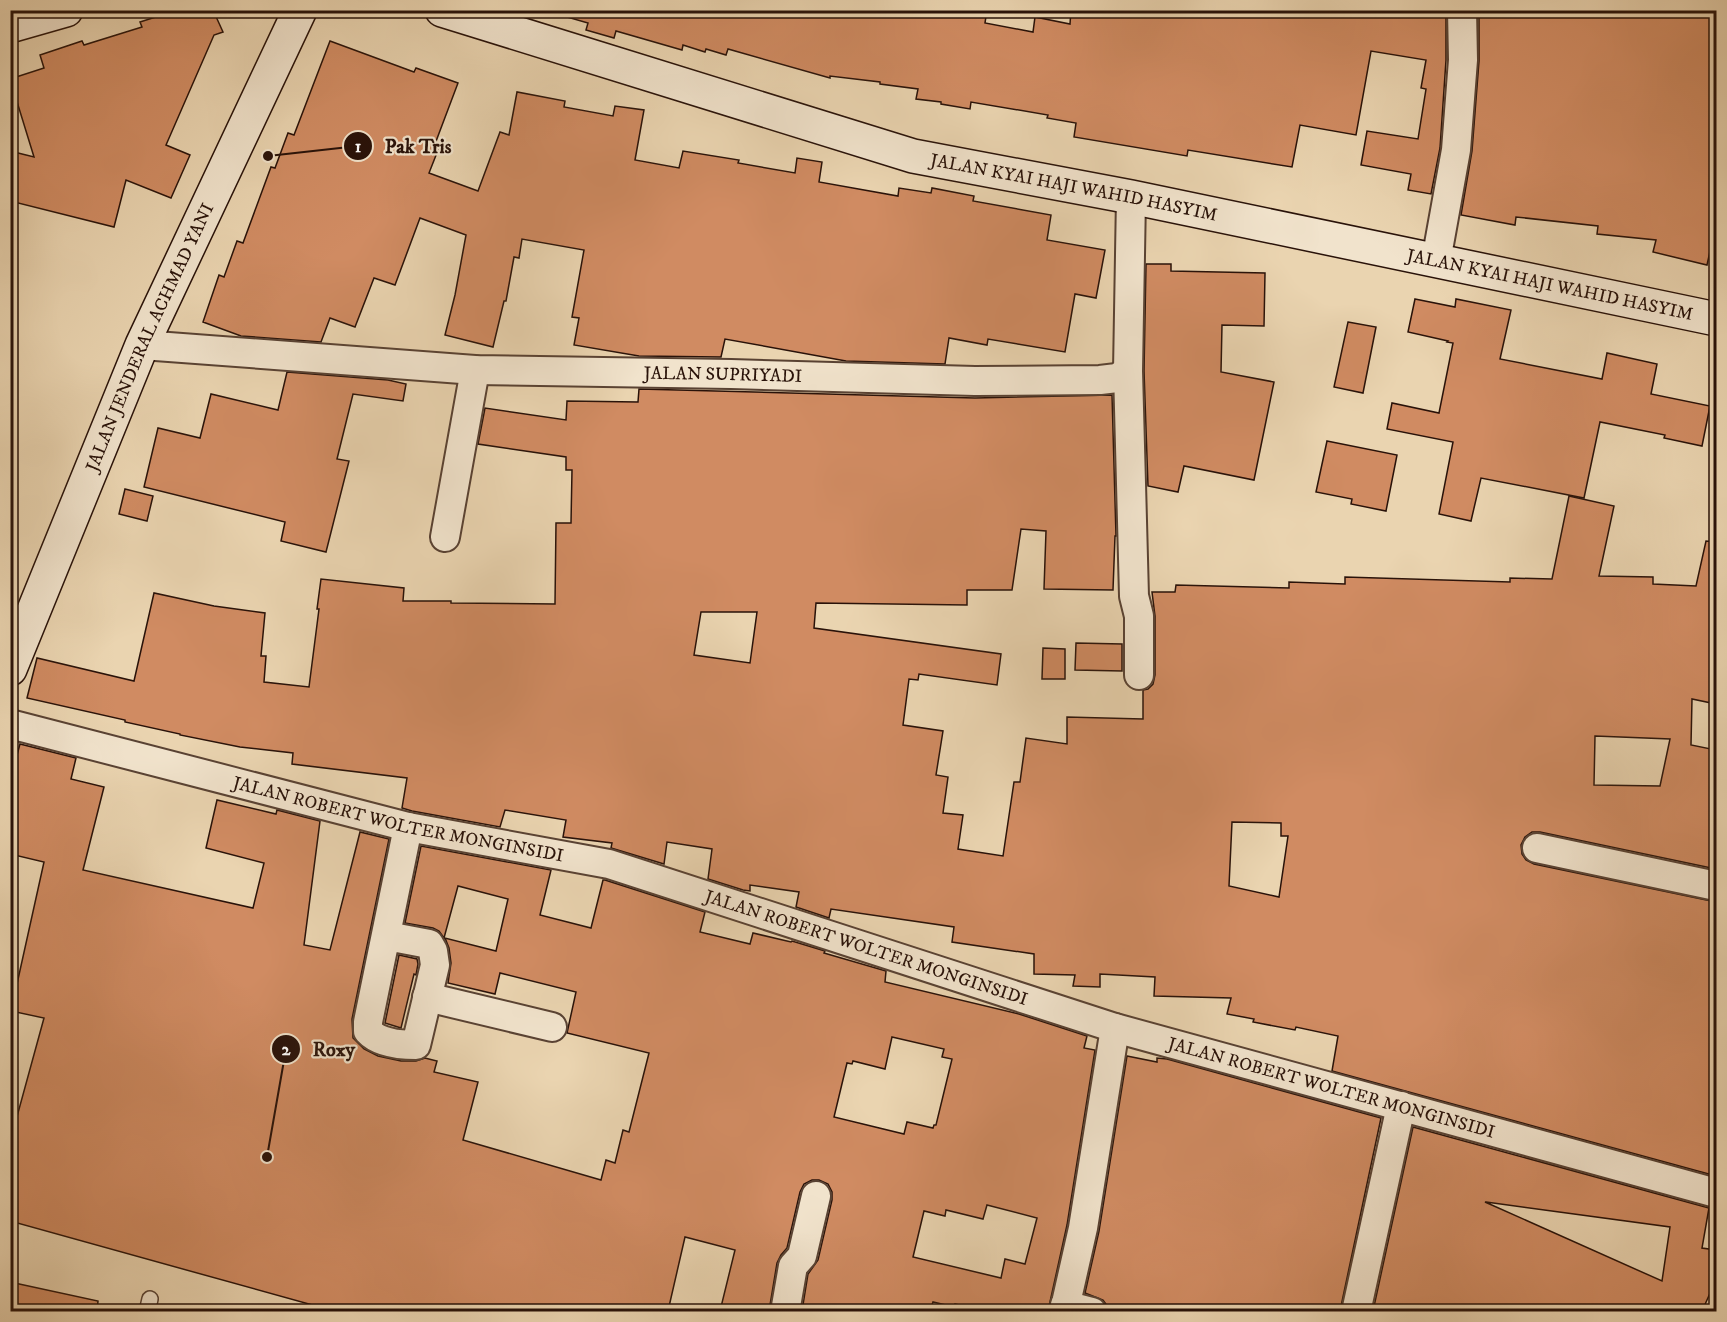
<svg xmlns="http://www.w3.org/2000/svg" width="1727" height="1322" viewBox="0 0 1727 1322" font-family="'IM FELL DW Pica',serif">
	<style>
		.building { fill: #d08b62; stroke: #291209; stroke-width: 1.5; fill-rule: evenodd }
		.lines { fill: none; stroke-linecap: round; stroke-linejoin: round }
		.lane-casing { stroke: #594233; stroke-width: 18 }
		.street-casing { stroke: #594233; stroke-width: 32 }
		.secondary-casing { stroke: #291209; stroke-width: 36 }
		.lane { stroke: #f1e3cc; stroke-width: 15 }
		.street { stroke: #f1e3cc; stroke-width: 28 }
		.secondary { stroke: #f1e3cc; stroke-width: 33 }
		.labels { text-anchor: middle; stroke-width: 4.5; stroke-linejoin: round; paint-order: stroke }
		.street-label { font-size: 18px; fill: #291209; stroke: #f1e3cc }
		.leader { fill: none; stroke: #291209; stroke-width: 2 }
		.callout-dot { fill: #291209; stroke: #f1e3cc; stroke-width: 2 }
		.mark-label { font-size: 18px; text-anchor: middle; font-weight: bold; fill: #fff }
		.callout-label { font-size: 20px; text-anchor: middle; font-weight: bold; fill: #291209; stroke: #f1e3cc; stroke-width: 4.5; stroke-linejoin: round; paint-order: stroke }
	</style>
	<rect width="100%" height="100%" fill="#ead4b0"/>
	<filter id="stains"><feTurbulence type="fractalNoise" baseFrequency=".00333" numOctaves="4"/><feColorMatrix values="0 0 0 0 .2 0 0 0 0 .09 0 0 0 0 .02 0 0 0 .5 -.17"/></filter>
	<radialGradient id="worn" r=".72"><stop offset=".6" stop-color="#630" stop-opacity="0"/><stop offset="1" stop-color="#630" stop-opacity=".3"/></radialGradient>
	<!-- building -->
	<g class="building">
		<polygon points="158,10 213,10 223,32 214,35 166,145 190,155 171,198 126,180 114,227 10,201 10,151 34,157 10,79 44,68 40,55 82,41 84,45 142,27 140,22 159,16"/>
		<polygon points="568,10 987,10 985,23 1033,32 1035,17 1070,24 1071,10 1446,10 1446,60 1440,148 1431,194 1408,190 1411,174 1361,165 1367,131 1418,139 1426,89 1421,88 1426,60 1371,51 1356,135 1300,125 1292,167 1188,150 1187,156 1074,137 1076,123 1047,118 1048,115 971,102 970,109 941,104 941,102 916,99 918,89 880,84 880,82 830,76 830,78 728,49 726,55 706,49 705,52 683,45 682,50 616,31 614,38 586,30 588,23 567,17"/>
		<polygon points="1479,10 1519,10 1545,13 1545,10 1716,10 1716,224 1707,265 1653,252 1656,240 1597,234 1598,226 1516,217 1515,225 1461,215 1472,151 1479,61"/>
		<polygon points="330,41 414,72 416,68 458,83 435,144 440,145 429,173 478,191 500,132 509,135 517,92 565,101 564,107 613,116 615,106 644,110 635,160 679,168 683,151 739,160 738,163 795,173 797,158 822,162 819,182 898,196 899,188 931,193 932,188 974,196 973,201 1051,215 1047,240 1105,250 1096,298 1075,294 1065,352 988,339 987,345 949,338 945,364 846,361 725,339 721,357 639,356 574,345 579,318 572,317 584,250 522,239 519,258 514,257 506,301 504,301 493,347 445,335 455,295 466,235 420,218 395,285 374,278 355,327 330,318 321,342 241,336 203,322 219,275 224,277 237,241 243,243 271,167 275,168 288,133 294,135"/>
		<polygon points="1146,264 1171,264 1171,271 1265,273 1264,326 1222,325 1221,372 1274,382 1254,480 1184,466 1178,492 1148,486 1144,371"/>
		<polygon points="1415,299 1455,307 1456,299 1511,310 1500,359 1602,379 1607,353 1657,364 1651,394 1710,406 1702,446 1664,438 1665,435 1600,422 1584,498 1481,478 1471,521 1439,514 1453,442 1387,429 1392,403 1439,413 1453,343 1447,342 1448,341 1408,332"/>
		<polygon points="1348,322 1376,327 1363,393 1334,387"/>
		<polygon points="287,372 388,380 406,384 403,401 353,394 337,459 349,461 326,552 281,541 285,522 144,487 158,428 200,438 211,394 278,410"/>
		<path d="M639 389 975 398 1112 395 1116 536H1115L1113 590 1044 589 1046 531 1021 529 1012 590H967V605L816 603 814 628 1001 654 997 685 919 674 918 680 909 679 903 725 943 731 936 775 948 777 943 813 963 815 958 849 1003 856 1014 782H1020L1026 738 1067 744V717L1143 719V690L1148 689 1153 684 1155 675V616L1152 592H1175L1176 585 1289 588V582L1345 584V577L1510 582V578L1552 579 1569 496 1614 506 1599 576 1653 577V584L1696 586 1706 541 1716 542V704L1692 699 1691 745 1716 750V869L1540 832H1532L1525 837 1521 845 1522 854 1526 860 1534 864 1716 902V1176L1332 1071 1338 1036 1296 1027 1295 1030 1253 1022 1254 1019 1227 1014 1231 998 1154 996 1155 977 1100 974V987L1073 986 1075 975 1034 974V954L952 942 954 927 831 909 829 918 796 907 799 892 750 885V891L743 890 708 879 712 849 667 842 664 864 611 848 612 843 563 837 566 820 505 810 500 827 412 811 402 808 407 778 292 764 293 753 240 747 180 735V734L125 722V720L27 698 37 658 134 681 154 593 214 606 265 613 261 656H266L264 682 309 687 319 609H317L321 579 404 588 403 601H451V603L555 604 556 523H571L572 470H566V457L478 444 485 408 566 420 567 401 638 402ZM701 612H757L750 663 694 655ZM1595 736 1670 739 1660 786 1594 785ZM1232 822 1281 823V836H1288L1279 897 1229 886Z"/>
		<polygon points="1327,441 1397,455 1386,511 1351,504 1352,499 1316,492"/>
		<polygon points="125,489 153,496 147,521 119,514"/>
		<polygon points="1076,643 1122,644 1122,671 1075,670"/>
		<polygon points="1043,648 1065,649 1065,679 1042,679"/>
		<path d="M20 744 76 758 71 779 104 787 83 870 253 908 264 863 206 848 217 800 276 814 277 810 320 821 304 945 330 950 360 832 389 839 352 1019 353 1038 364 1049 378 1056 401 1061H416L425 1058 437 1061 434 1072 478 1082 463 1140 601 1180 606 1160 615 1163 623 1130 629 1132 649 1053 567 1033 576 992 500 973 495 994 448 983 451 963 449 948 445 938 496 951 508 899 458 886 444 938 439 931 433 928 405 923 421 846 551 870 540 915 591 928 603 880H605L705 912 700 932 750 944 753 933 791 942 792 941 825 951 824 953 886 971 885 982 1019 1014 1087 1036 1084 1048 1095 1050 1067 1225 1048 1311H982L955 1304 954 1307 933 1302 930 1311H802L808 1274 818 1260 832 1200V1192L828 1184 819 1180H812L804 1184 800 1192 787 1248 781 1255 777 1263 769 1311H720L735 1250 685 1237 668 1311H334L10 1221V1142L44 1018 11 1011 44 862 10 854V781ZM892 1037 944 1049 942 1057 952 1059 936 1125H934L933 1128 907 1122 904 1134 834 1117 847 1063 852 1064 853 1061 885 1069ZM987 1205 1037 1218 1025 1264 1005 1259 1001 1278 913 1257 924 1211 945 1216 946 1210 983 1219Z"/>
		<polygon points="399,955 417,959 418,964 416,975 414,974 401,1028 385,1023"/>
		<polygon points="1127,1056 1157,1062 1157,1058 1167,1059 1381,1118 1340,1311 1108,1311 1108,1307 1103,1300 1085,1293 1099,1231"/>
		<path d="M1413 1127 1709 1208 1702 1248 1716 1250V1280L1702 1311H1373ZM1486 1202 1670 1227 1662 1281 1485 1202Z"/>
		<polygon points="10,1282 98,1301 97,1311 10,1311"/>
	</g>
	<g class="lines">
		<!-- lane casing -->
		<g class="lane-casing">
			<polyline id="lane" points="147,1312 150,1299"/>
		</g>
		<!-- street casing -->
		<g class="street-casing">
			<g id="street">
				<polyline points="1131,197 1128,371 1134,596 1139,616 1139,675"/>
				<polyline points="1436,261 1456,150 1463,60 1462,10"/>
				<path id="s1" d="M142 345 475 370 731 374 975 381 1100 380 1117 378 1128 371"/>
				<polyline points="445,537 475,370"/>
				<path id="s2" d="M10 724 408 827 609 864 1115 1028 1716 1193"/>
				<polyline points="1537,848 1716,886"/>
				<path d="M387 936 429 944 433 951 435 965 416 1045C400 1045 379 1043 368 1031V1022L408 827"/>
				<polyline points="427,997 552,1027"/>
				<polyline points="1065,1305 1092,1312"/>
				<polyline points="785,1312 793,1266 802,1256 816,1196"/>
				<polyline points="1064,1312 1083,1228 1115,1028"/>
				<polyline points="1356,1312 1401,1106"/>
			</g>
		</g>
		<!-- secondary casing -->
		<g class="secondary-casing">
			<g id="secondary">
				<path id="s3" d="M442 10 913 156 1131 197 1716 319"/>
				<polyline points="10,26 66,10"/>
				<path id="s4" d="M10 669 142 345 300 10"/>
			</g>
		</g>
		<!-- lane -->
		<use href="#lane" class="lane"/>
		<!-- street -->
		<use href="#street" class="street"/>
		<!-- secondary -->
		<use href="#secondary" class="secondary"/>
	</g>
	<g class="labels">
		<!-- street labels -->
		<g class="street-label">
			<text dy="6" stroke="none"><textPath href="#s3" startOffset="657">JALAN KYAI HAJI WAHID HASYIM</textPath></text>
			<text dy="6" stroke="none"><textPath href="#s3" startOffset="1143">JALAN KYAI HAJI WAHID HASYIM</textPath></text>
			<text dy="6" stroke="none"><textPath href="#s4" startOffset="360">JALAN JENDERAL ACHMAD YANI</textPath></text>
			<text dy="6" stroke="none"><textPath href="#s1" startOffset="582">JALAN SUPRIYADI</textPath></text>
			<text dy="6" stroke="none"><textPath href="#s2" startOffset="400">JALAN ROBERT WOLTER MONGINSIDI</textPath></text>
			<text dy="6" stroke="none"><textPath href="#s2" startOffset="886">JALAN ROBERT WOLTER MONGINSIDI</textPath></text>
			<text dy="6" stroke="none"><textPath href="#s2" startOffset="1372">JALAN ROBERT WOLTER MONGINSIDI</textPath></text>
		</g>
	</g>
	<!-- callouts -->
	<path class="leader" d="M268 156L358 146M267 1157L286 1049"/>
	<g class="callout-dot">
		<circle cx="268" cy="156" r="6"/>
		<circle cx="267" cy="1157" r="6"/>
		<circle cx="358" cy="146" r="15"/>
		<circle cx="286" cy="1049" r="15"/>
	</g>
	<g class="mark-label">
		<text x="358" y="152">1</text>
		<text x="286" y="1055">2</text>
	</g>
	<g class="callout-label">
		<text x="418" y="153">Pak Tris</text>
		<text x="334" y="1056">Roxy</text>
	</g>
	<!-- margin -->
	<rect width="1727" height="1322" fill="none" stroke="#ead4b0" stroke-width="36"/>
	<rect x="12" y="12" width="1703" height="1298" fill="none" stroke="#291209" stroke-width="3"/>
	<rect x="18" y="18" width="1691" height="1286" fill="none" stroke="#291209" stroke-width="1.5"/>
	<rect width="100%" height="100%" filter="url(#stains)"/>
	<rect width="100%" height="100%" fill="url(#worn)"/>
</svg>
